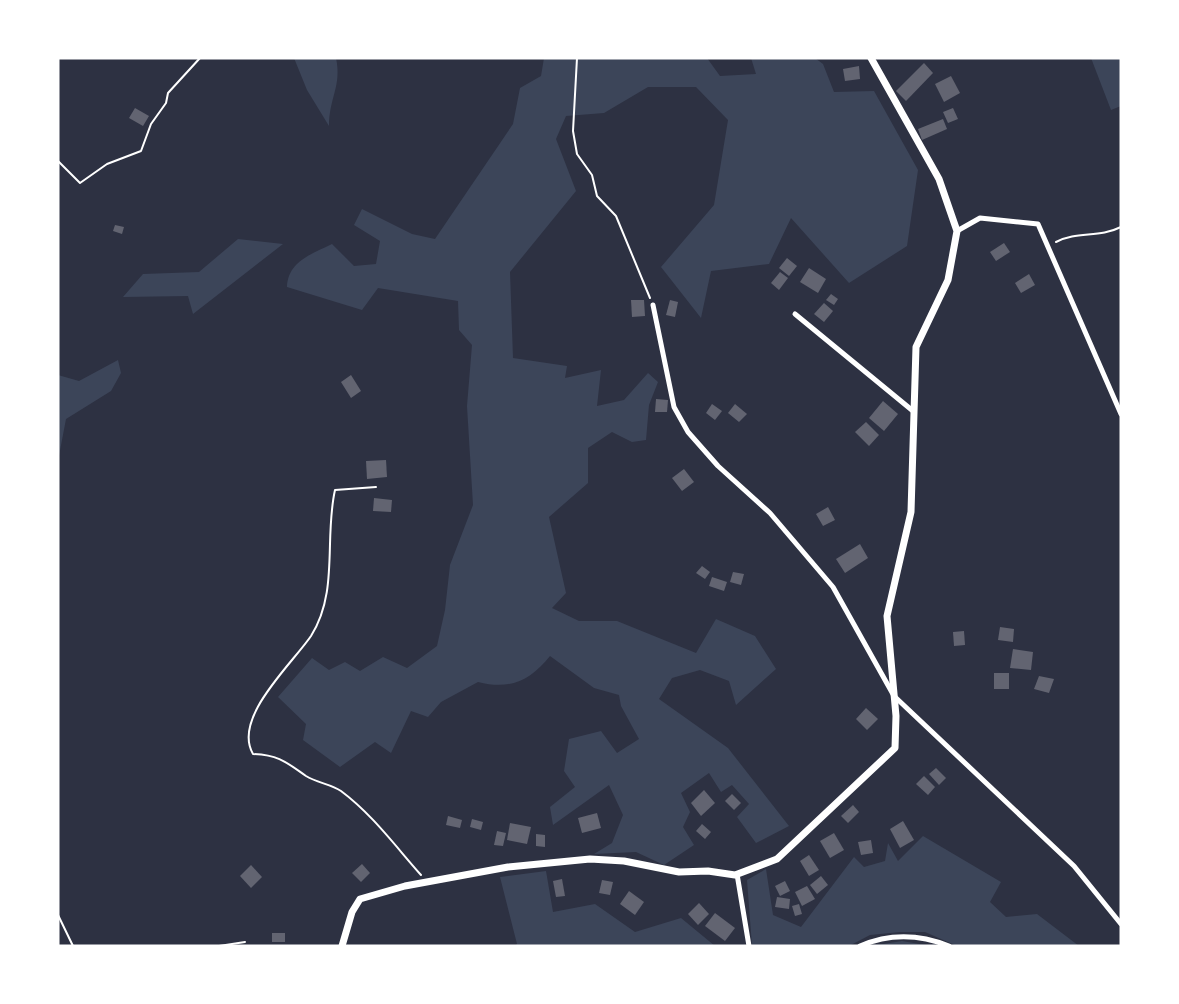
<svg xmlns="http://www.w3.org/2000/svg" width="1179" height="1004" viewBox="0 0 1179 1004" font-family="'Titillium Web',sans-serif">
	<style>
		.green { fill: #3c4559 }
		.building { fill: #626471 }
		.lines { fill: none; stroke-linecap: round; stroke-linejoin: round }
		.path { stroke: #fff; stroke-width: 2 }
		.minor { stroke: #fff; stroke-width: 5 }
		.tertiary { stroke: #fff; stroke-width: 7 }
	</style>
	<rect width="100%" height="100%" fill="#2d3142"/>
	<!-- green -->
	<g class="green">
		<path d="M294 58H336C342 86 329 98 329 126L307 90Z"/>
		<path d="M544 58H707L720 76 756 74 751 58H815L823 64 834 92 874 91 918 170 907 246 849 283 791 218 769 264 711 271 701 318 661 267 714 205 728 120 696 87H648L604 113 566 116 556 139 576 191 510 272 513 358 567 366 565 378 601 370 597 406 624 400 648 373 658 382 649 405 646 440 632 442 612 432 588 448V483L549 517 566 593 552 608 579 621H617L696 653 716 619 755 636 776 669 736 705 729 681 700 670 672 678 659 699 728 748 789 826 756 843 737 817 749 804 732 785 721 792 709 773 681 793 690 812 683 827 694 845 664 865 636 852 594 854 612 843 623 815 609 785 553 825 550 807 575 787 564 771 569 739 601 731 617 753 639 739 621 706 619 695 594 688 550 656C530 681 510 690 478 682L441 702 428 717 411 711 391 753 375 742 340 767 303 740 306 724 278 697 312 658 329 670 345 662 360 671 383 657 407 668 437 646 445 610 450 565 473 505 467 406 472 345 459 330 458 301 378 288 362 310 287 287C288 261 312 254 332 244L354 266 376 264 380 241 354 225 362 209 412 234 435 239 513 124 520 88 541 76Z"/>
		<polygon points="1091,58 1121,58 1121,106 1111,110"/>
		<polygon points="238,239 283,244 193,314 188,296 123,297 143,274 199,272"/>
		<polygon points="118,360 121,373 111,391 66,419 58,461 58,375 79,381"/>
		<polygon points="923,836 1001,882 990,902 1006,917 1037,914 1079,946 957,946 925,932 900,932 870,935 849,946 752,946 747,880 766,869 773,915 801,927 854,857 864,867 885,861 888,843 898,861"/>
		<polygon points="546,871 553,912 595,904 635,932 681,918 715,946 515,946 517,944 500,877"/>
		<polygon points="902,941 931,946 871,946"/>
	</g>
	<!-- building -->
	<g class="building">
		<polygon points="924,63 933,73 906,101 896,91"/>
		<polygon points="859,66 860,79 845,81 843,69"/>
		<polygon points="951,76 960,93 944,102 935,84"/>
		<polygon points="135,108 149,116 143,126 129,118"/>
		<polygon points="953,108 958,119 948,123 943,112"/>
		<polygon points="943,119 947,129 922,140 918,129"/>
		<polygon points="115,225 124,227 122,234 113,231"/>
		<polygon points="1004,243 1010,252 996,261 990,252"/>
		<polygon points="787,258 797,266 789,276 779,268"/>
		<polygon points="809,268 826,279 818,293 800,282"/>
		<polygon points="780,272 788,278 779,290 771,283"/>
		<polygon points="1029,274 1035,285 1021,293 1015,283"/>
		<polygon points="831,294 838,299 834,305 826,300"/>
		<polygon points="631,300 644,300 645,316 632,317"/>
		<polygon points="670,300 678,302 675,317 666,315"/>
		<polygon points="824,303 833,311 824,322 814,314"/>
		<polygon points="351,375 361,391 351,398 341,382"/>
		<polygon points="656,399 668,400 667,412 655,412"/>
		<polygon points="883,401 898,414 884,431 869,418"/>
		<polygon points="712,404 722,411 715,420 706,413"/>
		<polygon points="735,404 747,414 739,422 728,413"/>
		<polygon points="866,422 879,435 869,446 855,432"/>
		<polygon points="386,460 387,477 367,479 366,461"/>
		<polygon points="684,469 694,482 682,491 672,478"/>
		<polygon points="374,498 392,500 391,512 373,511"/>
		<polygon points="828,507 835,520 823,526 816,514"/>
		<polygon points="860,544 868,558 845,573 836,559"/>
		<polygon points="702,566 710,572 705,579 696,573"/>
		<polygon points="733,572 744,574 741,585 730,582"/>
		<polygon points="712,577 727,582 724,591 709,586"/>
		<polygon points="1000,627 1014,629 1013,642 998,640"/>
		<polygon points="964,631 965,645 954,646 953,632"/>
		<polygon points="1013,649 1033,652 1031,670 1010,668"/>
		<rect x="994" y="673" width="15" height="16"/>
		<polygon points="1039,676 1054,679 1049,693 1034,689"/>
		<polygon points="866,708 878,719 867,730 856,719"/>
		<polygon points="936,768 946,778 939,785 929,774"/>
		<polygon points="924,776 935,787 928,795 916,784"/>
		<polygon points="704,790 715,803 701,816 691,803"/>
		<polygon points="732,794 741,803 734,810 725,801"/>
		<polygon points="853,805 859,812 848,823 841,816"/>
		<polygon points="597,813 601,828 582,833 578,818"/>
		<polygon points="448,816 462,820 460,828 446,825"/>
		<polygon points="472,819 483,822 481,830 470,827"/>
		<polygon points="903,821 914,840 900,848 890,829"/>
		<polygon points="510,823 531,827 527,844 507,840"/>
		<polygon points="702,824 711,832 705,839 696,831"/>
		<polygon points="497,831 506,833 503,846 494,845"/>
		<polygon points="834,833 844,850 830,858 820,841"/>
		<polygon points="536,834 545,835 545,847 536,846"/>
		<polygon points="871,840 873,853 861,855 858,842"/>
		<polygon points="809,855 819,870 809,876 800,861"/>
		<polygon points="362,864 370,873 361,882 352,873"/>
		<polygon points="251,865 262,877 251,888 240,876"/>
		<polygon points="821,876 828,885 817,894 810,885"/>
		<polygon points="562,879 565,896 556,897 553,881"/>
		<polygon points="602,880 613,882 610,895 599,893"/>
		<polygon points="785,881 790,891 780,896 775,886"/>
		<polygon points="807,886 815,899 802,906 795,892"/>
		<polygon points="629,891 644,902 635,915 620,904"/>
		<polygon points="777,897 790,899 789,909 775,907"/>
		<polygon points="699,903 709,914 698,925 688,914"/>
		<polygon points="799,904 802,914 795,916 792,906"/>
		<polygon points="715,913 735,928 725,941 705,926"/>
		<rect x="272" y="933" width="13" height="9"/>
	</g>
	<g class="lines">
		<!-- path -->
		<g class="path">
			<polyline points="577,58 573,131 577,154 592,175 597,196 616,216 650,298"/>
			<polyline points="58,161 80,183 107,164 141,151 151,124 166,103 168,93 200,58"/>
			<path d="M1056 242C1077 231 1099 238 1121 227"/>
			<path d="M376 487 335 490C324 538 339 592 311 636 292 664 232 718 253 754 279 755 286 762 306 776 317 783 331 784 341 791 372 814 396 847 421 875"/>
			<polyline points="58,915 73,946"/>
			<polyline points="219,946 245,942"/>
		</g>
		<!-- minor -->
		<g class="minor">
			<polyline points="957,231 980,218 1038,224 1121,414"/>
			<polyline points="653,305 674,407 688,432 718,466 770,513 833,587 894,696 1074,866 1121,924"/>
			<polyline points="795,314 913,411"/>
			<polyline points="737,874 749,946"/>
			<path d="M860 946C890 933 919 934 949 946"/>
		</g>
		<!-- tertiary -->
		<polyline class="tertiary" points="342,946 352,912 360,899 405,886 508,867 590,859 624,861 679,872 708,871 735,875 777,859 895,748 896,716 887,616 911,512 916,347 948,280 957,231 939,179 871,58"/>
	</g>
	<!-- border -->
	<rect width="1179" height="1004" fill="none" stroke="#ffffff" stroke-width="119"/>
</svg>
